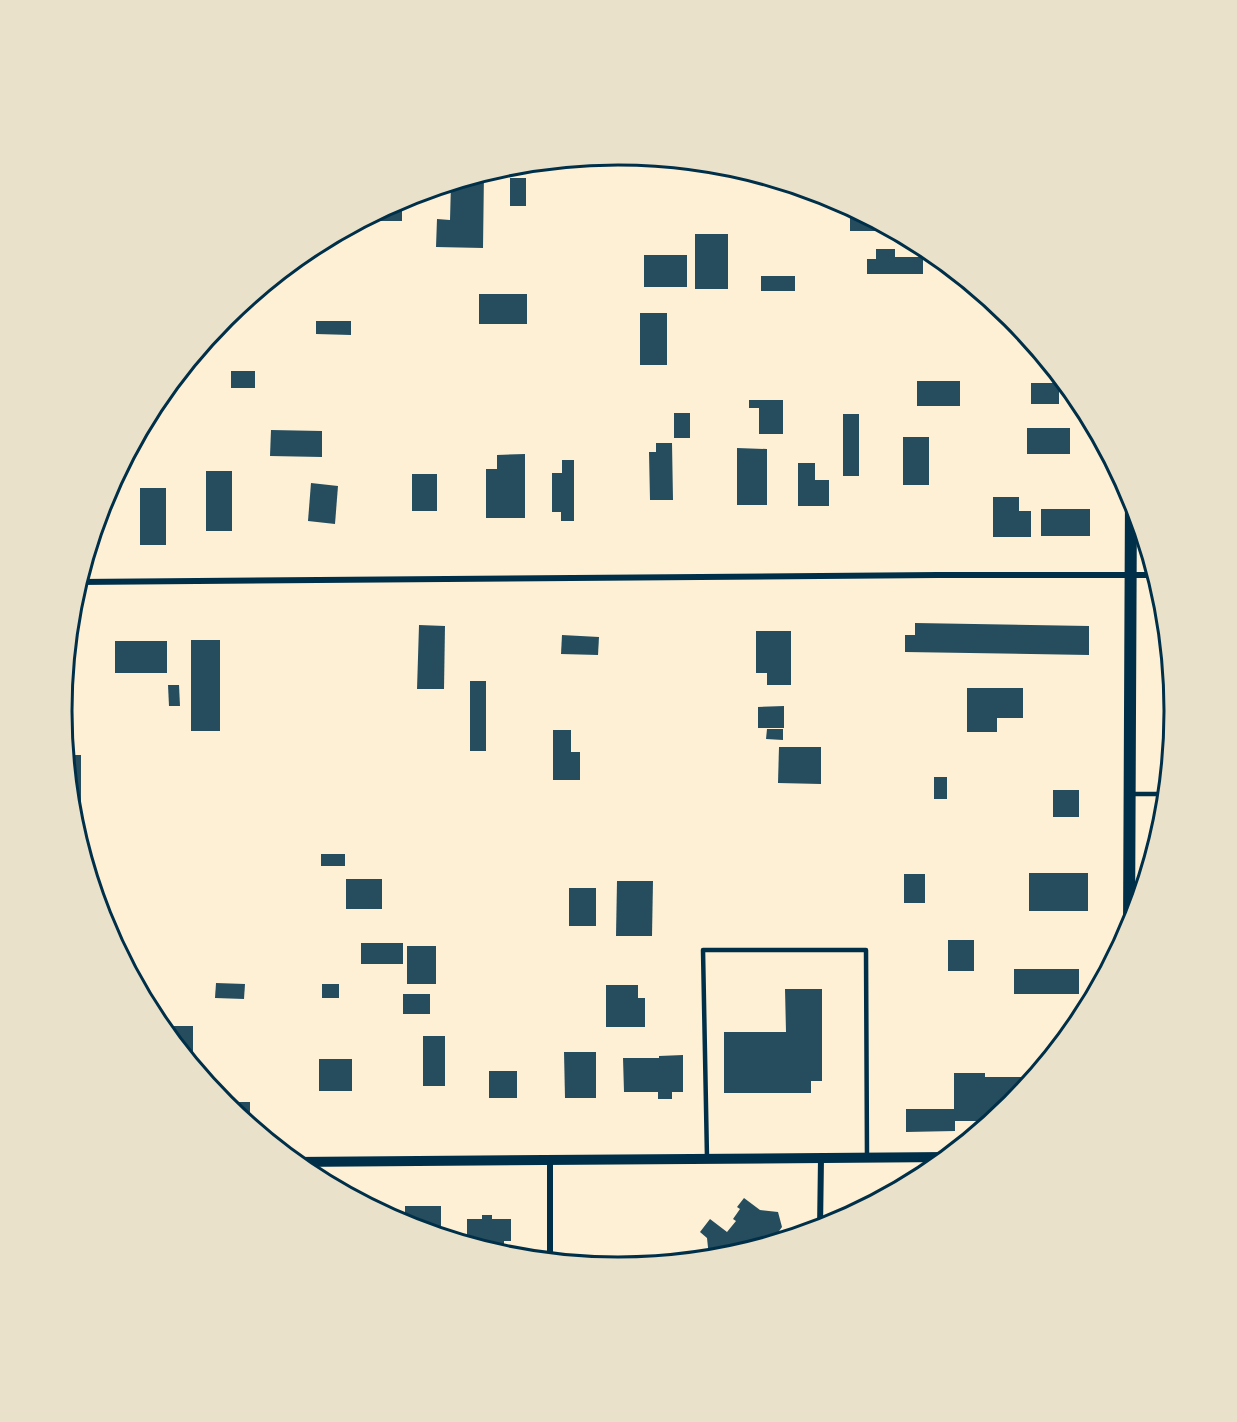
<svg xmlns="http://www.w3.org/2000/svg" width="1237" height="1422" viewBox="0 0 1237 1422" font-family="'PT Serif',serif">
	<style>
		.building { fill: #264d5e }
		.lines { fill: none; stroke-linecap: round; stroke-linejoin: round }
		.service { stroke: #003049; stroke-width: 4.5 }
		.minor { stroke: #003049; stroke-width: 6 }
		.tertiary { stroke: #003049; stroke-width: 10 }
		.secondary { stroke: #003049; stroke-width: 12 }
		.rim { fill: none; stroke: #003049; stroke-width: 3 }
	</style>
	<rect width="100%" height="100%" fill="#fdf0d5"/>
	<!-- building -->
	<g class="building">
		<polygon points="484,172 483,248 436,247 437,219 450,220 451,183"/>
		<rect x="510" y="178" width="16" height="28"/>
		<polygon points="402,198 402,221 372,221 372,214"/>
		<polygon points="850,206 876,220 876,231 850,231"/>
		<rect x="695" y="234" width="33" height="55"/>
		<polygon points="876,249 895,249 895,257 923,257 923,274 867,274 867,259 876,259"/>
		<rect x="644" y="255" width="43" height="32"/>
		<rect x="761" y="276" width="34" height="15"/>
		<rect x="479" y="294" width="48" height="30"/>
		<polygon points="991,300 1007,313 991,313"/>
		<rect x="640" y="313" width="27" height="52"/>
		<polygon points="316,321 351,321 351,335 316,334"/>
		<rect x="231" y="371" width="24" height="17"/>
		<rect x="917" y="381" width="43" height="25"/>
		<rect x="1031" y="383" width="28" height="21"/>
		<polygon points="749,400 783,400 783,434 759,434 759,408 749,408"/>
		<rect x="674" y="413" width="16" height="25"/>
		<rect x="843" y="414" width="16" height="62"/>
		<rect x="1027" y="428" width="43" height="26"/>
		<polygon points="271,430 322,431 322,457 270,456"/>
		<rect x="903" y="437" width="26" height="48"/>
		<polygon points="656,443 672,443 673,500 650,500 649,452 656,452"/>
		<polygon points="737,448 767,449 767,505 737,505"/>
		<polygon points="525,454 525,518 486,518 486,469 497,469 497,455"/>
		<polygon points="562,460 574,460 574,521 561,521 561,512 552,512 552,473 562,473"/>
		<polygon points="798,463 815,463 815,480 829,480 829,506 798,506"/>
		<rect x="206" y="471" width="26" height="60"/>
		<rect x="412" y="474" width="25" height="37"/>
		<polygon points="311,483 338,486 335,524 308,521"/>
		<rect x="140" y="488" width="26" height="57"/>
		<polygon points="993,497 1019,497 1019,511 1031,511 1031,537 993,537"/>
		<rect x="1041" y="509" width="49" height="27"/>
		<polygon points="915,623 1089,626 1089,655 905,652 905,635 915,635"/>
		<polygon points="419,625 445,626 444,689 417,689"/>
		<polygon points="756,631 791,631 791,685 767,685 767,673 756,673"/>
		<polygon points="562,635 599,637 598,655 561,654"/>
		<rect x="191" y="640" width="29" height="91"/>
		<rect x="115" y="641" width="52" height="32"/>
		<polygon points="67,660 69,660 69,698 63,698"/>
		<rect x="470" y="681" width="16" height="70"/>
		<polygon points="168,685 179,685 180,706 169,706"/>
		<polygon points="967,688 1023,688 1023,718 997,718 997,732 967,732"/>
		<polygon points="1166,699 1174,699 1176,711 1169,777 1166,777"/>
		<polygon points="784,706 784,728 758,728 758,707"/>
		<polygon points="767,729 783,729 783,740 766,739"/>
		<polygon points="553,730 571,730 571,752 580,752 580,780 553,780"/>
		<polygon points="779,747 821,747 821,784 778,783"/>
		<polygon points="66,755 81,755 81,802 70,802"/>
		<rect x="934" y="777" width="13" height="22"/>
		<rect x="1053" y="790" width="26" height="27"/>
		<rect x="321" y="854" width="24" height="12"/>
		<rect x="1029" y="873" width="59" height="38"/>
		<rect x="904" y="874" width="21" height="29"/>
		<rect x="346" y="879" width="36" height="30"/>
		<polygon points="617,881 653,881 652,936 616,936"/>
		<rect x="569" y="888" width="27" height="38"/>
		<rect x="948" y="940" width="26" height="31"/>
		<rect x="361" y="943" width="42" height="21"/>
		<rect x="407" y="946" width="29" height="38"/>
		<rect x="1014" y="969" width="65" height="25"/>
		<polygon points="216,983 245,984 244,999 215,998"/>
		<rect x="322" y="984" width="17" height="14"/>
		<polygon points="606,985 638,985 638,998 645,998 645,1027 606,1027"/>
		<polygon points="785,989 822,989 822,1081 811,1081 811,1093 724,1093 724,1032 786,1032"/>
		<rect x="403" y="994" width="27" height="20"/>
		<polygon points="171,1026 193,1026 193,1057 185,1057 171,1039"/>
		<rect x="423" y="1036" width="22" height="50"/>
		<polygon points="564,1052 596,1052 596,1098 565,1098"/>
		<polygon points="683,1055 683,1092 672,1092 672,1099 658,1099 658,1092 624,1092 623,1058 659,1058 659,1056"/>
		<rect x="319" y="1059" width="33" height="32"/>
		<rect x="489" y="1071" width="28" height="27"/>
		<polygon points="954,1073 985,1073 985,1077 1035,1077 1012,1105 993,1121 955,1121 955,1131 906,1132 906,1109 954,1109"/>
		<polygon points="222,1102 250,1102 250,1117 240,1117"/>
		<polygon points="744,1198 760,1210 778,1212 782,1227 769,1245 727,1257 707,1259 709,1257 707,1238 700,1232 710,1219 727,1232 736,1221 733,1219 740,1209 737,1207"/>
		<polygon points="405,1206 441,1206 441,1235 405,1225 394,1219 405,1219"/>
		<polygon points="482,1215 492,1215 492,1219 511,1219 511,1241 504,1241 504,1256 478,1248 478,1240 467,1240 467,1219 482,1219"/>
	</g>
	<g class="lines">
		<!-- service -->
		<g class="service">
			<polyline points="1131,794 1167,794"/>
			<polyline points="707,1158 703,950 866,950 867,1157"/>
		</g>
		<!-- minor -->
		<g class="minor">
			<polyline points="78,582 938,575 1157,575"/>
			<polyline points="550,1160 550,1261"/>
			<polyline points="820,1229 821,1158"/>
		</g>
		<!-- tertiary -->
		<polyline class="tertiary" points="294,1162 948,1157"/>
		<!-- secondary -->
		<polyline class="secondary" points="1129,931 1131,494"/>
	</g>
	<!-- crop -->
	<path d="M0 0H1237V1422H0ZM72 711a546 546 0 1 1 1092 0a546 546 0 1 1-1092 0Z" fill="#e9e1ca" fill-rule="evenodd"/>
	<path class="rim" d="M72 711a546 546 0 1 1 1092 0a546 546 0 1 1-1092 0Z"/>
</svg>
